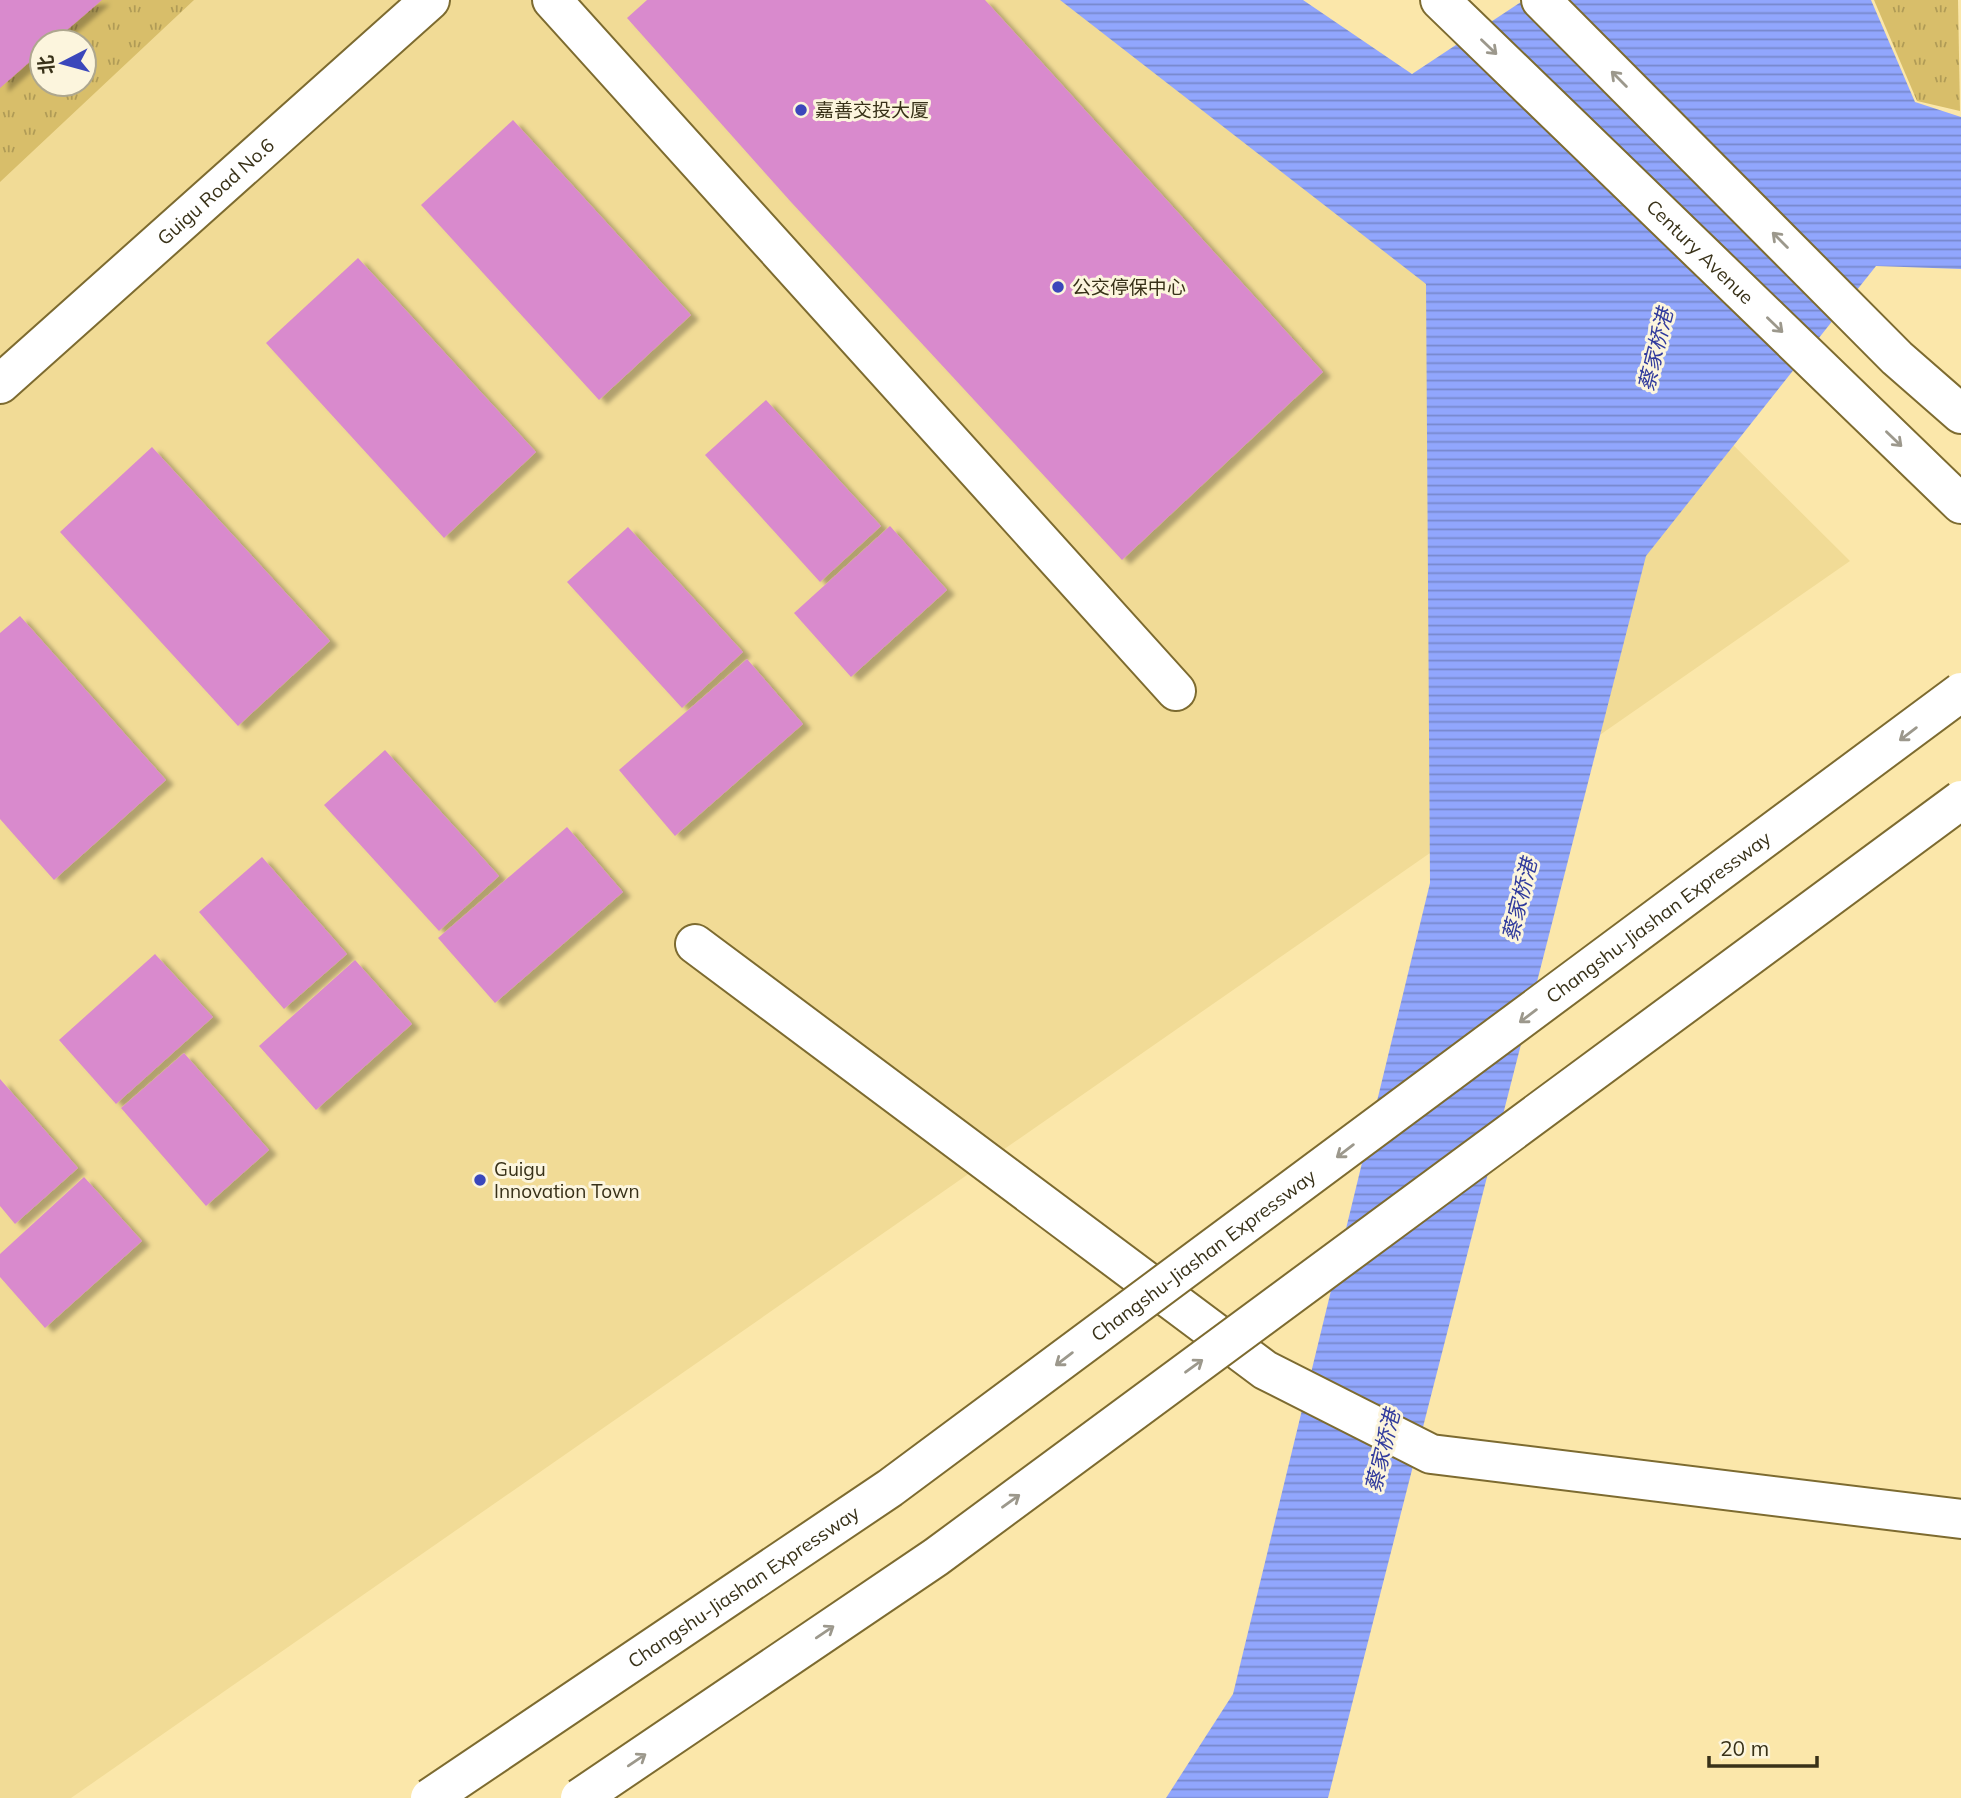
<svg xmlns="http://www.w3.org/2000/svg" width="1961" height="1798" viewBox="0 0 1961 1798" font-family="Mulish,'Noto Sans SC',sans-serif">
	<style>
		.built { fill: #f1db96; fill-rule: evenodd }
		.park { fill: url(#park-tufts); fill-rule: evenodd }
		.water { fill: url(#water-rules) }
		.building { fill: #d98acd; filter: url(#shadow) }
		.lines { fill: none; stroke-linecap: round; stroke-linejoin: round }
		.minor-casing { stroke: #7d6b30; stroke-width: 42 }
		.major-casing { stroke: #7d6b30; stroke-width: 42 }
		.minor { stroke: #fff; stroke-width: 38 }
		.major { stroke: #fff; stroke-width: 38 }
		.highway-bridge-casing { stroke: #7d6b30; stroke-width: 42; stroke-linecap: butt }
		.highway-bridge { stroke: #fff; stroke-width: 38 }
		.oneway { stroke: #9c988c }
		.poi-dot { fill: #3b47bb; stroke: #fcf5dd; stroke-width: 2.5 }
		.labels { text-anchor: middle; stroke-width: 6; stroke-linejoin: round; paint-order: stroke }
		.poi-label { font-size: 19px; fill: #383118; stroke: #fcf5dd; text-anchor: start }
		.street-label { font-size: 19px; fill: #383118; stroke: #fcf5dd }
		.water-label { font-size: 21px; font-style: italic; fill: #303a9c; stroke: #fcf5dd }
	</style>
	<defs>
		<pattern id="park-tufts" width="24" height="20" patternUnits="userSpaceOnUse" patternTransform="scale(1.75)"><rect width="24" height="20" fill="#d8be6a"/><path d="M3 7l-1-3M5 7V3M7 7l1-3M15 17l-1-3M17 17v-4M19 17l1-3" fill="none" stroke="#b09b56"/></pattern>
		<pattern id="water-rules" width="6" height="5" patternUnits="userSpaceOnUse" patternTransform="scale(1.75)"><rect width="6" height="5" fill="#91a6fd"/><path d="M0 2.5h6" fill="none" stroke="#78c"/></pattern>
		<filter id="shadow"><feDropShadow dx="8" dy="4.5" stdDeviation="2" flood-color="#0004"/></filter>
	</defs>
	<rect width="100%" height="100%" fill="#fbe7aa"/>
	<!-- built -->
	<path class="built" d="M0 0H1285L1850 561 71 1798H0ZM42 42H84V84H42Z"/>
	<!-- park -->
	<g class="park">
		<path d="M0 0H194L0 182ZM42 42H84V84H42Z"/>
		<polygon points="1874,0 1958,0 1960,111 1917,101"/>
	</g>
	<!-- water -->
	<polygon class="water" points="1060,0 1303,0 1412,74 1524,0 1871,0 1915,102 1961,117 1961,269 1876,266 1646,556 1328,1798 1166,1798 1233,1694 1430,883 1426,284"/>
	<!-- building -->
	<g class="building">
		<polygon points="0,0 102,0 53,42 42,42 42,51 0,88"/>
		<polygon points="647,0 985,0 1323,372 1122,560 791,202 627,18"/>
		<polygon points="513,120 691,315 599,400 421,205"/>
		<polygon points="358,258 536,452 444,538 266,343"/>
		<polygon points="766,400 881,526 820,582 705,455"/>
		<polygon points="152,447 330,641 238,726 60,532"/>
		<polygon points="890,526 947,590 851,677 794,613"/>
		<polygon points="628,527 743,652 682,708 567,582"/>
		<polygon points="20,616 166,780 54,880 0,819 0,633"/>
		<polygon points="747,659 803,724 675,836 619,770"/>
		<polygon points="385,750 499,876 439,931 324,805"/>
		<polygon points="567,827 623,892 495,1003 438,938"/>
		<polygon points="262,857 347,954 284,1009 199,912"/>
		<polygon points="155,954 213,1017 116,1104 59,1040"/>
		<polygon points="355,960 412,1024 316,1110 259,1046"/>
		<polygon points="184,1053 269,1150 206,1206 121,1108"/>
		<polygon points="0,1079 78,1168 15,1224 0,1206"/>
		<polygon points="84,1177 142,1241 45,1328 0,1277 0,1254"/>
	</g>
	<g class="lines">
		<!-- minor casing -->
		<g class="minor-casing">
			<g id="minor">
				<polyline points="552,0 1176,691"/>
				<path id="s1" d="M0 384 430 0"/>
				<polyline points="695,944 1265,1370 1431,1454 1961,1519"/>
			</g>
		</g>
		<!-- major casing -->
		<g class="major-casing">
			<g id="major">
				<path id="s2" d="M1440 0 1961 504"/>
				<polyline points="1541,0 1897,358 1961,414"/>
			</g>
		</g>
		<!-- minor -->
		<use href="#minor" class="minor"/>
		<!-- major -->
		<use href="#major" class="major"/>
		<!-- highway-bridge casing -->
		<g class="highway-bridge-casing">
			<g id="highway-bridge">
				<path id="s3" d="M430 1798 890 1488 1961 692"/>
				<polyline points="580,1798 936,1557 1961,800"/>
			</g>
		</g>
		<!-- highway-bridge -->
		<use href="#highway-bridge" class="highway-bridge"/>
	</g>
	<!-- one-way arrows -->
	<defs><path id="oneway-shaft" d="M-6 0H5M1.5-3L5.5 0L1.5 3" fill="none" stroke-width="1.6" stroke-linecap="round" stroke-linejoin="round" transform="scale(1.75)"/></defs>
	<g class="oneway">
		<use href="#oneway-shaft" transform="translate(1489 47) rotate(44)"/>
		<use href="#oneway-shaft" transform="translate(1619 79) rotate(-135)"/>
		<use href="#oneway-shaft" transform="translate(1780 240) rotate(-135)"/>
		<use href="#oneway-shaft" transform="translate(1775 325) rotate(44)"/>
		<use href="#oneway-shaft" transform="translate(1894 439) rotate(44)"/>
		<use href="#oneway-shaft" transform="translate(1908 734) rotate(143)"/>
		<use href="#oneway-shaft" transform="translate(1528 1016) rotate(143)"/>
		<use href="#oneway-shaft" transform="translate(1345 1151) rotate(143)"/>
		<use href="#oneway-shaft" transform="translate(1064 1359) rotate(143)"/>
		<use href="#oneway-shaft" transform="translate(1194 1366) rotate(-36)"/>
		<use href="#oneway-shaft" transform="translate(1011 1501) rotate(-36)"/>
		<use href="#oneway-shaft" transform="translate(825 1632) rotate(-34)"/>
		<use href="#oneway-shaft" transform="translate(637 1760) rotate(-34)"/>
	</g>
	<!-- markers -->
	<g class="poi-dot">
		<circle cx="801" cy="110" r="7"/>
		<circle cx="1058" cy="287" r="7"/>
		<circle cx="480" cy="1180" r="7"/>
	</g>
	<g class="labels">
		<!-- poi labels -->
		<g class="poi-label">
			<text x="815" y="117">嘉善交投大厦</text>
			<text x="1072" y="294">公交停保中心</text>
			<text x="494" y="1176">Guigu<tspan x="494" dy="22">Innovation Town</tspan></text>
		</g>
		<!-- street labels -->
		<g class="street-label">
			<text dy="7" stroke="none"><textPath href="#s1" startOffset="289">Guigu Road No.6</textPath></text>
			<text dy="7" stroke="none"><textPath href="#s2" startOffset="362">Century Avenue</textPath></text>
			<text dy="7" stroke="none"><textPath href="#s3" startOffset="1512">Changshu-Jiashan Expressway</textPath></text>
			<text dy="7" stroke="none"><textPath href="#s3" startOffset="945">Changshu-Jiashan Expressway</textPath></text>
			<text dy="7" stroke="none"><textPath href="#s3" startOffset="378">Changshu-Jiashan Expressway</textPath></text>
		</g>
		<!-- water labels -->
		<g class="water-label">
			<text transform="translate(1656 350) rotate(-76)" y="7">蔡家桥港</text>
			<text transform="translate(1520 900) rotate(-76)" y="7">蔡家桥港</text>
			<text transform="translate(1383 1451) rotate(-76)" y="7">蔡家桥港</text>
		</g>
	</g>
	<!-- north arrow -->
	<g transform="translate(63 63) rotate(264)"><circle r="33" fill="#fcf5dd" stroke="#aea78e" stroke-width="2"/>
	<path d="M0-5L12 26L0 18L-12 26Z" fill="#3b47bb"/>
	<text y="-10" font-size="19" font-weight="bold" text-anchor="middle" fill="#383118">北</text>
	</g>
	<!-- scale -->
	<path d="M1709 1756v10h108v-10" fill="none" stroke="#383118" stroke-width="3.5"/>
	<text x="1720" y="1756" font-size="21" fill="#383118" stroke="#fcf5dd" stroke-width="5" paint-order="stroke">20 m</text>
</svg>
